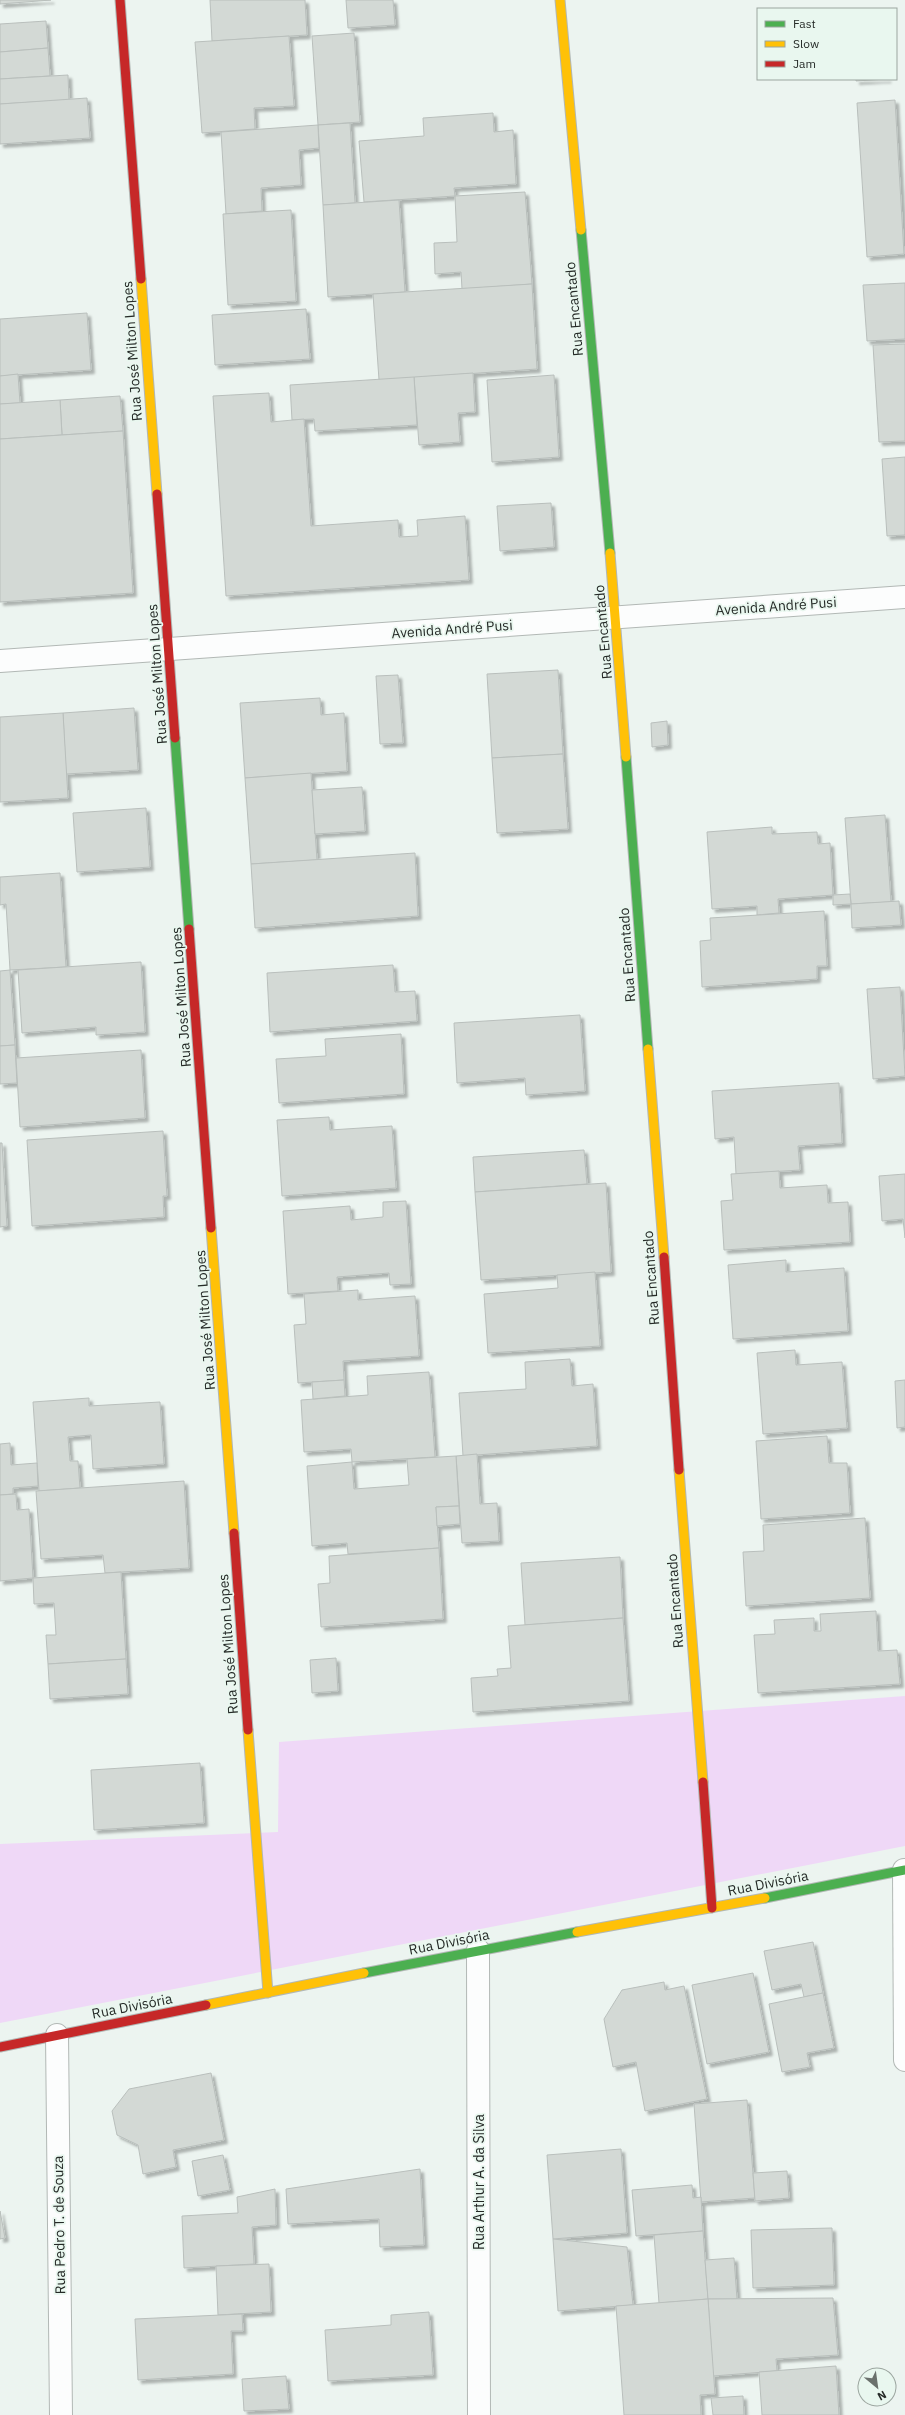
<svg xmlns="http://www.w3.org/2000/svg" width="905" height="2415" viewBox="0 0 905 2415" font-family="'IBM Plex Sans',sans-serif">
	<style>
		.green { fill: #efd8f7 }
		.building { fill: #d3d9d5; stroke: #b9bfbc; filter: url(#shadow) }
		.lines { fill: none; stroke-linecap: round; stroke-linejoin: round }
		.street-casing { stroke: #b2b8b5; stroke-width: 24 }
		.fast-casing { stroke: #b2b8b5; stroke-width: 11 }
		.slow-casing { stroke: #b2b8b5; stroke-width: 11 }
		.jam-casing { stroke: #b2b8b5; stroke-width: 11 }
		.street { stroke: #fcfdfd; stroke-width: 22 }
		.fast { stroke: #4caf50; stroke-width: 9 }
		.slow { stroke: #ffc107; stroke-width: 9 }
		.jam { stroke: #c62828; stroke-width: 9 }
		.labels { text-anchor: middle; stroke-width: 3.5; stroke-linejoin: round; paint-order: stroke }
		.street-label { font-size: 14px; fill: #252a27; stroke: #e9f7ef }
	</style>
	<defs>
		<filter id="shadow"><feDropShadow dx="3.5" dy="3.5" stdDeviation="1" flood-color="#0004"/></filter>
	</defs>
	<rect width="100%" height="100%" fill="#ecf4f0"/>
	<!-- green -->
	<polygon class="green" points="905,1696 905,1846 0,2023 0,1844 278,1832 279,1742"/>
	<!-- building -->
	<g class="building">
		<polygon points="0,0 51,0 0,4"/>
		<polygon points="210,0 305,0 307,35 212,41"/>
		<polygon points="346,0 393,0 395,25 348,28"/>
		<polygon points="46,21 48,48 0,52 0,24"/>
		<polygon points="354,33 360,122 318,125 312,36"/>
		<polygon points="289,36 294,106 254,108 255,129 202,133 195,42"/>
		<polygon points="48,48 50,76 0,79 0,52"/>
		<polygon points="68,75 69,100 0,104 0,79"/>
		<polygon points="856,79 888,79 856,81"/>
		<polygon points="87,98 90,138 0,144 0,104"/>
		<polygon points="895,100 904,254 867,257 857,103"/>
		<polygon points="493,113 494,132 513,130 516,184 454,188 455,196 364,202 359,141 424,136 423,118"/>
		<polygon points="350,123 355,203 323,205 318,125"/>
		<polygon points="318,125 319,148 299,150 301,185 261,188 262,211 226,214 221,132"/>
		<polygon points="525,192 532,284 462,289 461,272 435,274 434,243 457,242 455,196"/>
		<polygon points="399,200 405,292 328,297 323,205"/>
		<polygon points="291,210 296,301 228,305 223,214"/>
		<polygon points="905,283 905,339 867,341 863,285"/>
		<polygon points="532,284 537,369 379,380 373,294"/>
		<polygon points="306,309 310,359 215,365 212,315"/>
		<polygon points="87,313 91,370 0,376 0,319"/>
		<polygon points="905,344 905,441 879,442 873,345"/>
		<polygon points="473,373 475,412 458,413 460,442 419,445 414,377"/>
		<polygon points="18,374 20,403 0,404 0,376"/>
		<polygon points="554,375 559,457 492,462 487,380"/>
		<polygon points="414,377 417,425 315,431 314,419 292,420 290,385"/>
		<polygon points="269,393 271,422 304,419 311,526 398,520 399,537 418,536 417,520 465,516 469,580 226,596 213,396"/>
		<polygon points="120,396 123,431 62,435 60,400"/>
		<polygon points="60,400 62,435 0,439 0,404"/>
		<polygon points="123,431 133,593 0,602 0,439"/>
		<polygon points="905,457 905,535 887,536 882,459"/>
		<polygon points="551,503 554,547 500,551 497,506"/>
		<polygon points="558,670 563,754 492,758 487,674"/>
		<polygon points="398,675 403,743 380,744 376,676"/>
		<polygon points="320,698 321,715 344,713 347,771 245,778 240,703"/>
		<polygon points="134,708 138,770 66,774 63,713"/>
		<polygon points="63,713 68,798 0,802 0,717"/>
		<polygon points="667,721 668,745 652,747 651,723"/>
		<polygon points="563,754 568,829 497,833 492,758"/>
		<polygon points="311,773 317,860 251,864 245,778"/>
		<polygon points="362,787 365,831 315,834 312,790"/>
		<polygon points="146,808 150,867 77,872 73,813"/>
		<polygon points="885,815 891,902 851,904 845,818"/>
		<polygon points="772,827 772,834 817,832 818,844 830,843 833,895 778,899 779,913 757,915 757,906 712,909 707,832"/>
		<polygon points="415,853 418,916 255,928 251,864"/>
		<polygon points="60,873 66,967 10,970 6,904 0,905 0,877"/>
		<polygon points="850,894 851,904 833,905 833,895"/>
		<polygon points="899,901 901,925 852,928 851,904"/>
		<polygon points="824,911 827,966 817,966 817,979 702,987 700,941 711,940 710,918"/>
		<polygon points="141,962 145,1032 96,1035 96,1027 22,1033 18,970"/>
		<polygon points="393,965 395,992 415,991 417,1021 270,1032 267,973"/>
		<polygon points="10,970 15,1045 0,1046 0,971"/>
		<polygon points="900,987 905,1076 873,1079 867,989"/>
		<polygon points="580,1015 585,1091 526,1095 525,1078 457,1083 454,1023"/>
		<polygon points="401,1034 404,1094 279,1103 276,1059 326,1056 325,1039"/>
		<polygon points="15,1045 17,1083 0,1084 0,1046"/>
		<polygon points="141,1050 145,1118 20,1127 16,1058"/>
		<polygon points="839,1083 842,1143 798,1146 800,1170 736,1174 734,1137 715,1139 712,1091"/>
		<polygon points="329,1117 330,1130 392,1126 396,1188 282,1196 277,1120"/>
		<polygon points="163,1131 167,1196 163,1196 164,1217 32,1226 27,1140"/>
		<polygon points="0,1143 2,1143 7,1226 0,1227"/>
		<polygon points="584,1150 587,1184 475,1192 473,1157"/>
		<polygon points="779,1171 780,1188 827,1185 828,1203 848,1202 850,1242 724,1250 721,1201 733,1200 731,1174"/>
		<polygon points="905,1174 905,1238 903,1219 882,1221 879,1176"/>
		<polygon points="606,1183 611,1272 481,1280 475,1192"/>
		<polygon points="406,1201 411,1284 390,1285 389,1273 337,1277 338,1291 288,1294 283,1211 350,1206 351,1220 383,1217 383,1202"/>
		<polygon points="786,1260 786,1272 844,1268 848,1331 733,1339 728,1265"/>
		<polygon points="595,1272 600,1346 488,1353 484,1294 558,1288 557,1275"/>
		<polygon points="358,1290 358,1300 415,1296 419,1356 343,1361 344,1380 298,1383 294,1325 306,1324 304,1294"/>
		<polygon points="795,1350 796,1365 842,1362 847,1428 763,1434 757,1353"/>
		<polygon points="570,1359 572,1386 593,1384 597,1446 463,1456 459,1393 526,1389 525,1362"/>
		<polygon points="429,1372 435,1457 352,1462 351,1449 304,1452 301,1400 368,1395 367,1376"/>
		<polygon points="344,1380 345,1396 313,1399 312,1382"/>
		<polygon points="905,1380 905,1427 897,1428 895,1381"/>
		<polygon points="89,1398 89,1406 160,1402 164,1464 93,1469 91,1435 68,1437 70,1461 78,1461 80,1488 39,1491 33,1402"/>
		<polygon points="827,1436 829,1463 847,1463 850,1513 761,1519 756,1441"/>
		<polygon points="10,1443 11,1465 37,1463 38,1486 13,1488 13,1494 0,1495 0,1444"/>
		<polygon points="477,1454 480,1504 497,1503 499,1541 462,1543 456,1456"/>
		<polygon points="456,1456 459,1506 436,1507 439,1548 348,1554 347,1543 312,1546 307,1466 352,1462 354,1489 409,1485 407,1459"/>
		<polygon points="184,1481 189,1568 105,1573 103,1555 41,1559 36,1491"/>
		<polygon points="16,1494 17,1510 29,1509 33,1578 0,1581 0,1495"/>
		<polygon points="459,1506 460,1524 437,1526 436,1507"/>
		<polygon points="865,1518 870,1598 746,1606 743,1552 764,1551 763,1525"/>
		<polygon points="439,1548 443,1619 321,1627 318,1584 330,1583 329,1556"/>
		<polygon points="620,1557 623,1618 525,1625 521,1563"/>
		<polygon points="121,1572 126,1659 48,1664 46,1635 56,1635 54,1603 34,1604 33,1578"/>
		<polygon points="876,1611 878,1651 897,1650 900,1684 758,1693 754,1635 775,1634 774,1620 814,1618 814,1631 821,1631 820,1614"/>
		<polygon points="623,1618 629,1701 473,1712 471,1678 498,1676 497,1669 511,1668 508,1626"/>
		<polygon points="336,1658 338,1691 312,1693 310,1660"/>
		<polygon points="126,1659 128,1694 50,1699 48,1664"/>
		<polygon points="200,1763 204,1823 94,1830 91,1770"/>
		<polygon points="813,1942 823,1993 804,1997 801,1984 772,1990 764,1951"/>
		<polygon points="753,1973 769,2052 707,2064 692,1985"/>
		<polygon points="664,1982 665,1990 684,1986 707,2099 645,2111 636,2062 613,2067 604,2019 622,1990"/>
		<polygon points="823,1993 834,2048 807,2053 810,2067 782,2072 769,2004"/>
		<polygon points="211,2073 224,2140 173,2150 176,2167 143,2174 138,2145 117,2135 112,2111 129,2089"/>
		<polygon points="747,2100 755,2198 701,2202 694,2104"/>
		<polygon points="621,2149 627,2233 553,2239 547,2155"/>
		<polygon points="223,2155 230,2190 198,2196 192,2161"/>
		<polygon points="420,2169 424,2245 380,2247 379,2219 288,2224 286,2189"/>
		<polygon points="787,2171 789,2198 755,2201 753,2173"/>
		<polygon points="692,2185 693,2198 701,2197 703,2231 636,2236 632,2190"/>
		<polygon points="275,2189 276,2225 252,2227 254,2264 184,2268 182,2216 238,2213 237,2197"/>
		<polygon points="0,2211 5,2238 0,2239"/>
		<polygon points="832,2228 834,2285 753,2288 751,2230"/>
		<polygon points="703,2231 708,2299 659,2303 654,2235"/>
		<polygon points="553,2239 627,2247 633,2305 558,2311"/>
		<polygon points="734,2258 737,2299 708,2299 705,2260"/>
		<polygon points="269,2264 271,2312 218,2315 216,2266"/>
		<polygon points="833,2298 838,2355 776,2359 777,2371 713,2376 708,2299"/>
		<polygon points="708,2299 715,2394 700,2395 701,2415 624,2415 616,2306"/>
		<polygon points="429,2312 433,2375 328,2381 325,2330 391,2325 391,2315"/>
		<polygon points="242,2314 243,2331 231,2331 233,2374 138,2380 135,2319"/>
		<polygon points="836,2366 839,2415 762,2415 759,2372"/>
		<polygon points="286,2376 289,2409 244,2411 242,2379"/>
		<polygon points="743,2396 744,2415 713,2415 711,2398"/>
	</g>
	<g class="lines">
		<!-- street casing -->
		<g class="street-casing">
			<g id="street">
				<polyline points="0,661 905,597"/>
				<polyline points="904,1870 905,2060"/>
				<polyline points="478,1950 479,2415"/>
				<polyline points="57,2035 61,2415"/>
			</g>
		</g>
		<!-- fast casing -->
		<g class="fast-casing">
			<g id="fast">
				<polyline points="581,230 610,553"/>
				<polyline points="175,738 189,929"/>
				<polyline points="626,757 648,1049"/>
				<polyline points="765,1898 905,1870"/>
				<polyline points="364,1973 577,1932"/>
			</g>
		</g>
		<!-- slow casing -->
		<g class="slow-casing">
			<g id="slow">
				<polyline points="560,0 581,230"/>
				<polyline points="141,279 157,494"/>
				<polyline points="610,553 626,757"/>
				<polyline points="648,1049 664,1257"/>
				<polyline points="211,1228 234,1533"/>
				<polyline points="679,1470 703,1782"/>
				<polyline points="248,1730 268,1993"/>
				<polyline points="577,1932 765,1898"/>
				<polyline points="206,2005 364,1973"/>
			</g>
		</g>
		<!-- jam casing -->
		<g class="jam-casing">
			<g id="jam">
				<polyline points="120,0 141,279"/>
				<polyline points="157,494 175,738"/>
				<polyline points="189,929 211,1228"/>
				<polyline points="664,1257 679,1470"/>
				<polyline points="234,1533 248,1730"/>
				<polyline points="703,1782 712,1908"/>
				<polyline points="0,2047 206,2005"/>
			</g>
		</g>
		<!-- street -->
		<use href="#street" class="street"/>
		<!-- fast -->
		<use href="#fast" class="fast"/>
		<!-- slow -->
		<use href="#slow" class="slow"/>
		<!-- jam -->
		<use href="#jam" class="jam"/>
	</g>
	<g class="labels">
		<!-- street labels -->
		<g class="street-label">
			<text transform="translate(574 309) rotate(-95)" y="5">Rua Encantado</text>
			<text transform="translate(132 351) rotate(-94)" y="5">Rua José Milton Lopes</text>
			<text transform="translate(776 606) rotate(-4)" y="5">Avenida André Pusi</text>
			<text transform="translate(452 629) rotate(-4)" y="5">Avenida André Pusi</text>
			<text transform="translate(603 632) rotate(-95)" y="5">Rua Encantado</text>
			<text transform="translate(157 674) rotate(-94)" y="5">Rua José Milton Lopes</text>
			<text transform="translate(627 955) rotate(-94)" y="5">Rua Encantado</text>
			<text transform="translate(181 997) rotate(-94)" y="5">Rua José Milton Lopes</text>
			<text transform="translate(651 1278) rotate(-94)" y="5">Rua Encantado</text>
			<text transform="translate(205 1320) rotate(-94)" y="5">Rua José Milton Lopes</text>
			<text transform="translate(675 1601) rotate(-94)" y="5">Rua Encantado</text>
			<text transform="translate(228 1644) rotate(-94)" y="5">Rua José Milton Lopes</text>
			<text transform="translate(768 1883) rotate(-11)" y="5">Rua Divisória</text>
			<text transform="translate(449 1942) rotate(-11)" y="5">Rua Divisória</text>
			<text transform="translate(132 2006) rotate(-11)" y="5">Rua Divisória</text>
			<text transform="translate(479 2182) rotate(-90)" y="5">Rua Arthur A. da Silva</text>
			<text transform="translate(59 2225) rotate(-91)" y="5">Rua Pedro T. de Souza</text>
		</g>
	</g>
	<!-- legend -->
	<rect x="757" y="8" width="140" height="72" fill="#e9f7ef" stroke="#9ba59f"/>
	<rect x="765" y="21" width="20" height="6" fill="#4caf50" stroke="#9ba59f"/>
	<text x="793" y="28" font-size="12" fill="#252a27">Fast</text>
	<rect x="765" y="41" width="20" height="6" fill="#ffc107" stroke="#9ba59f"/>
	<text x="793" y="48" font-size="12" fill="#252a27">Slow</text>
	<rect x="765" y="61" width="20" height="6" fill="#c62828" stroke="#9ba59f"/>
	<text x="793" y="68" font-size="12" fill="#252a27">Jam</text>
	<!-- north arrow -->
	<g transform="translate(877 2387) rotate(151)"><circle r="19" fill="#e9f7ef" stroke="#9ba59f"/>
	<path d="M0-3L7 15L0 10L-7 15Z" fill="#6b716d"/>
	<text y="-6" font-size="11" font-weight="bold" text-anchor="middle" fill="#252a27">N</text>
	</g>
</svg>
